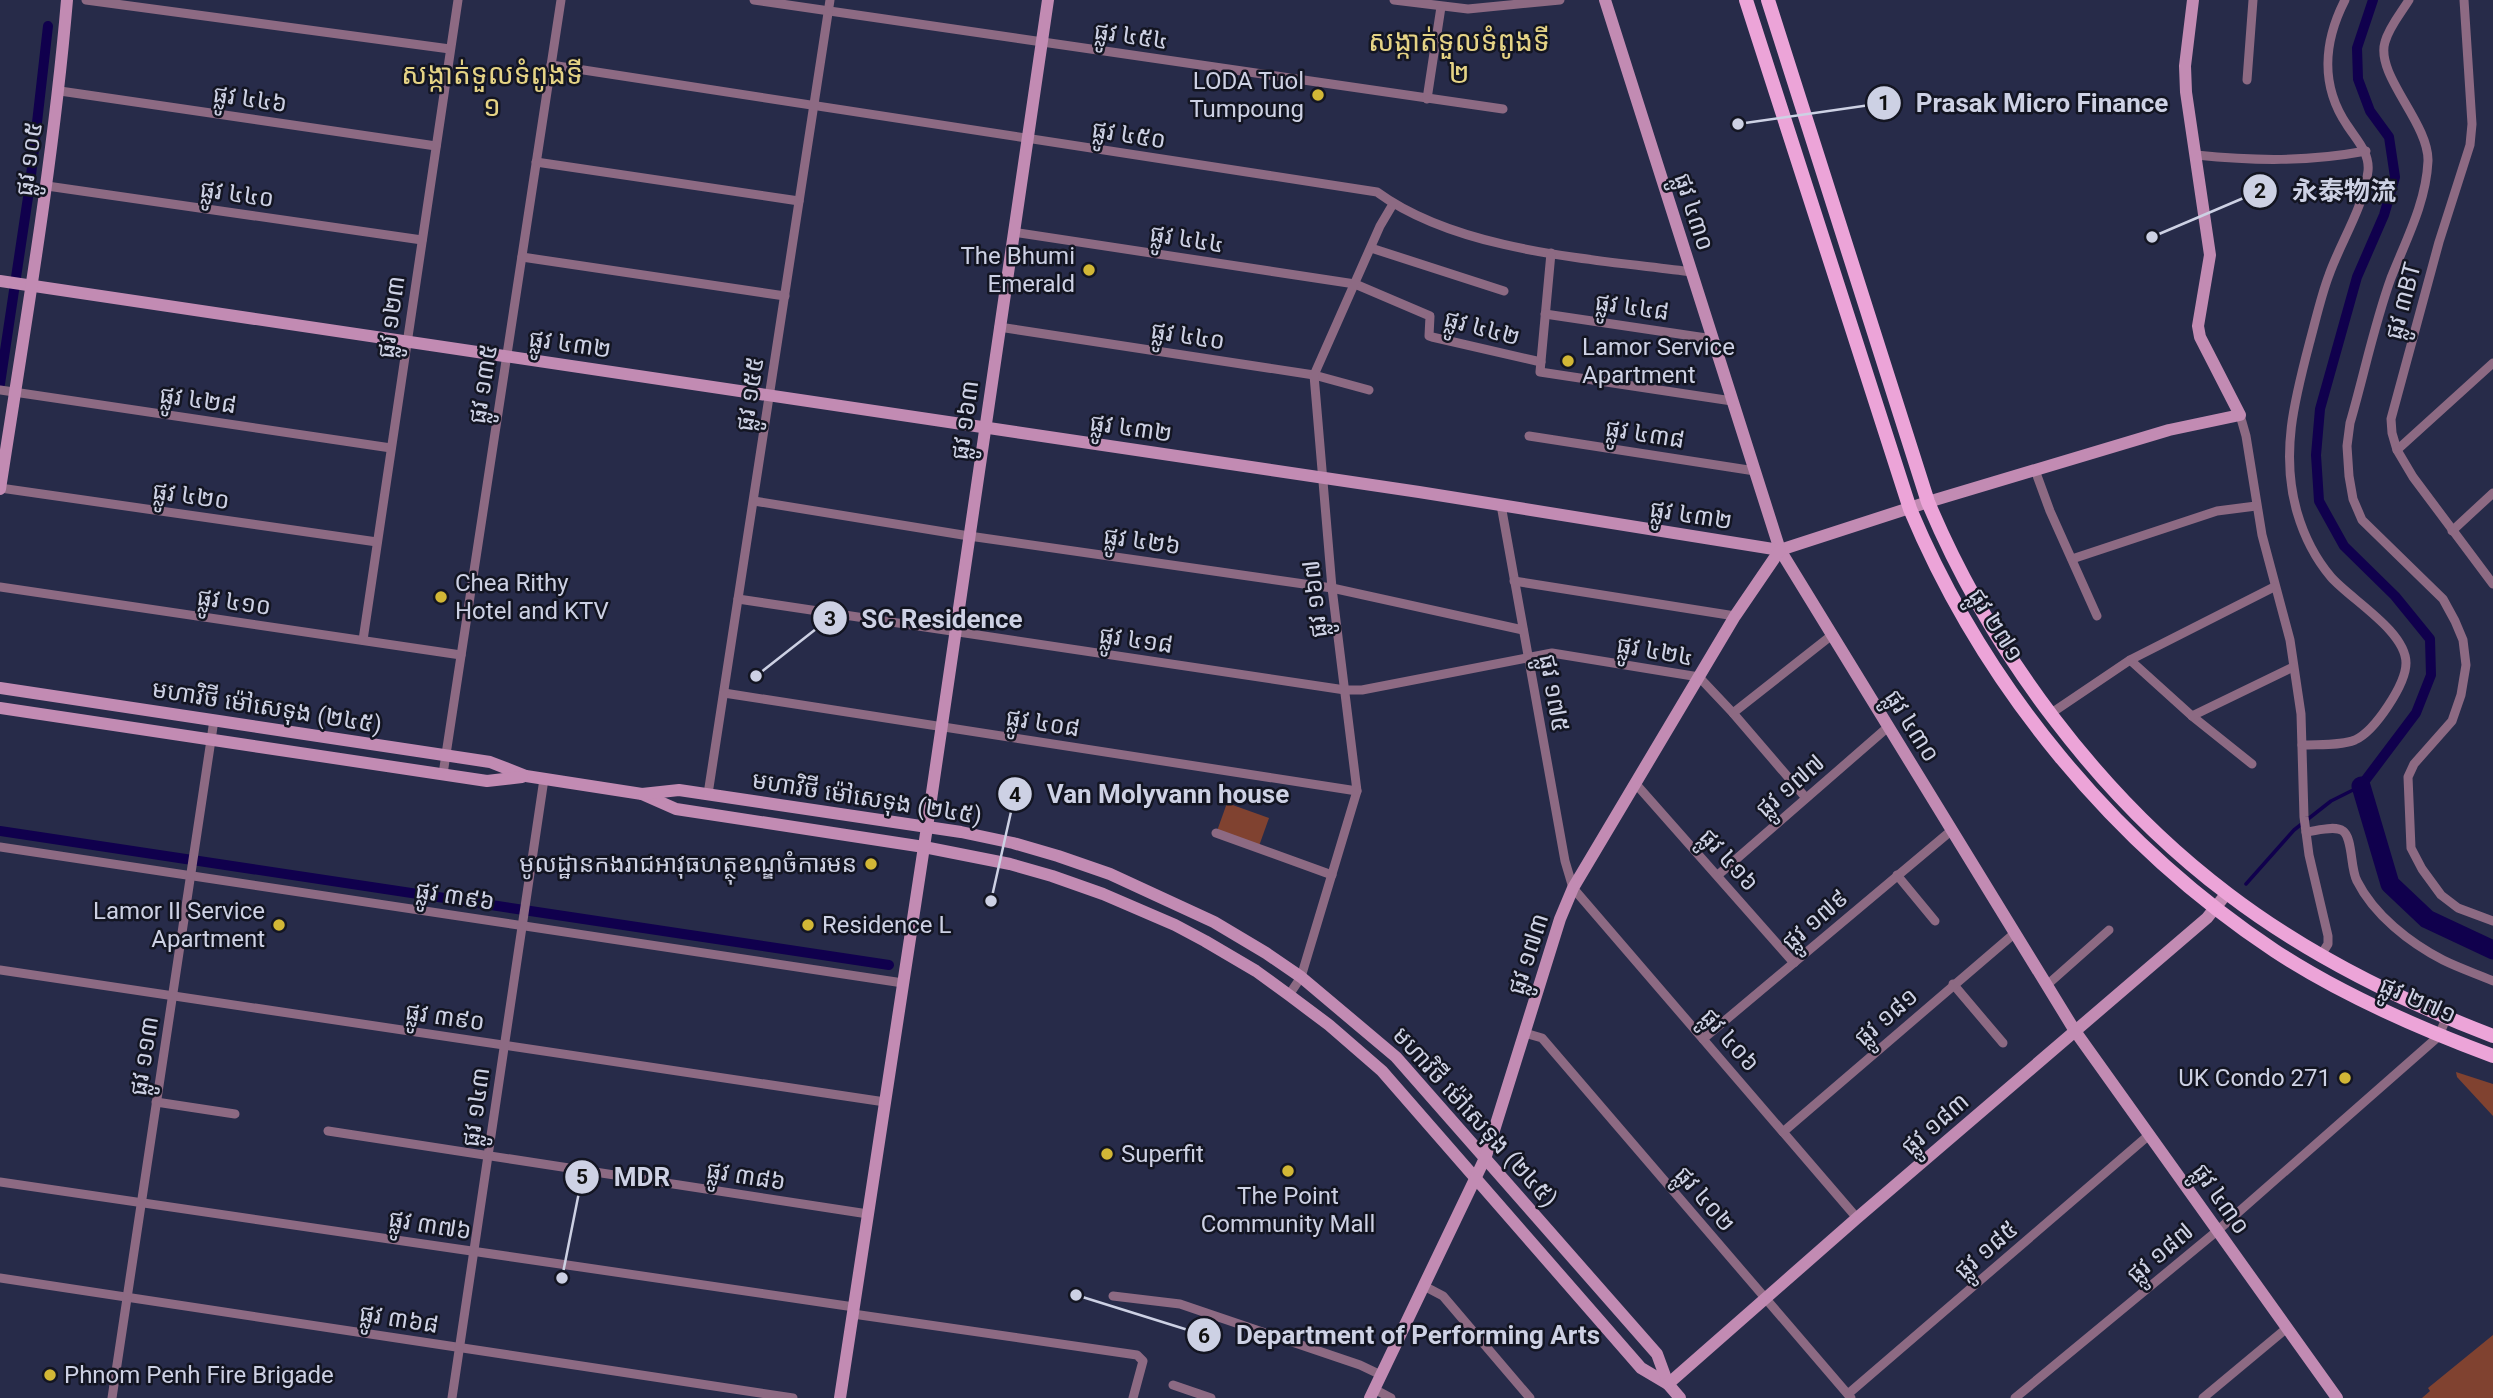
<svg xmlns="http://www.w3.org/2000/svg" width="2493" height="1398" viewBox="0 0 2493 1398" font-family="Roboto,'Noto Sans SC','Noto Sans Khmer',sans-serif">
	<style>
		.green { fill: #804230 }
		.lines { fill: none; stroke-linecap: round; stroke-linejoin: round }
		.stream { stroke: #10004d; stroke-width: 3.5 }
		.canal { stroke: #10004d; stroke-width: 10 }
		.river { stroke: #10004d; stroke-width: 19 }
		.street { stroke: #8d6a83; stroke-width: 9 }
		.secondary { stroke: #c28bb3; stroke-width: 12 }
		.primary { stroke: #eca4d8; stroke-width: 14 }
		.poi-dot { fill: #d2b736; stroke: #131522; stroke-width: 2.5 }
		.labels { text-anchor: middle; stroke-width: 5; stroke-linejoin: round; paint-order: stroke }
		.street-label { font-size: 24px; fill: #cdd1e4; stroke: #131522 }
		.poi-label { font-size: 24px; fill: #cdd1e4; stroke: #131522; text-anchor: end }
		.quarter-label { font-size: 28px; fill: #e5d385; stroke: #131522 }
		.leader { fill: none; stroke: #cdd1e4; stroke-width: 2.5 }
		.callout-dot { fill: #cdd1e4; stroke: #131522; stroke-width: 2.5 }
		.mark-label { font-size: 21px; text-anchor: middle; font-weight: bold; fill: #111 }
		.callout-label { font-size: 26px; text-anchor: middle; font-weight: bold; fill: #cdd1e4; stroke: #131522; stroke-width: 5; stroke-linejoin: round; paint-order: stroke }
	</style>
	<rect width="100%" height="100%" fill="#272b49"/>
	<!-- green -->
	<g class="green">
		<polygon points="1227,803 1269,818 1259,846 1217,831"/>
		<polygon points="2456,1072 2493,1084 2493,1116 2457,1077"/>
		<polygon points="2493,1335 2493,1398 2422,1398 2430,1391 2428,1388"/>
	</g>
	<g class="lines">
		<!-- stream -->
		<polyline class="stream" points="2246,884 2294,830 2331,801 2361,786"/>
		<!-- canal -->
		<g class="canal">
			<polyline points="0,384 30,184 48,26"/>
			<polyline points="2361,786 2416,713 2431,675 2430,639 2395,596 2344,546 2319,501 2316,455 2320,409 2357,277 2384,215 2395,177 2389,137 2370,111 2358,79 2357,48 2373,0"/>
			<polyline points="0,831 889,965"/>
		</g>
		<!-- river -->
		<polyline class="river" points="2361,786 2390,884 2427,919 2493,950"/>
		<!-- street -->
		<g class="street">
			<polyline points="86,0 450,49"/>
			<polyline points="754,0 1503,109"/>
			<polyline points="1394,0 1468,9 1560,0"/>
			<path d="M2409 0C2401 13 2389 27 2385 42 2375 75 2429 123 2428 161 2426 203 2406 240 2391 278 2374 325 2364 375 2350 423L2347 446 2349 476 2353 499 2362 520 2443 599 2455 621 2463 640 2466 665 2461 695 2452 721 2414 764 2408 777 2411 848 2422 869 2441 895 2458 908 2493 921"/>
			<polyline points="2464,0 2472,124 2470,145 2439,242 2391,419 2392,433 2397,450 2413,477 2493,584"/>
			<path d="M551 65 1377 192C1459 252 1593 259 1692 272"/>
			<polyline points="2247,80 2253,0"/>
			<polyline points="60,91 436,146"/>
			<polyline points="1427,99 1441,7"/>
			<path d="M2196 155C2255 161 2307 162 2366 151"/>
			<polyline points="536,162 799,201"/>
			<polyline points="47,186 422,240"/>
			<polyline points="1013,232 1355,284 1430,316 1429,336 1432,337 1541,362"/>
			<polyline points="1371,248 1504,291"/>
			<polyline points="1551,253 1540,372 1732,401"/>
			<polyline points="522,257 785,296"/>
			<polyline points="1545,314 1713,339"/>
			<polyline points="999,327 1314,375 1369,390"/>
			<polyline points="0,390 391,448"/>
			<polyline points="2240,415 2246,436 2262,535 2290,640 2301,714 2304,817 2309,855 2328,936 2328,944 2321,955"/>
			<polyline points="1529,436 1755,471"/>
			<polyline points="2397,450 2493,363"/>
			<polyline points="2035,470 2050,511 2097,616"/>
			<polyline points="0,488 377,542"/>
			<polyline points="754,501 969,536 1332,588 1523,630"/>
			<polyline points="1501,505 1565,861 1573,888 1857,1218"/>
			<polyline points="2452,531 2493,493"/>
			<polyline points="2072,559 2217,511 2256,506"/>
			<polyline points="1514,581 1735,616"/>
			<polyline points="0,587 461,655"/>
			<polyline points="738,599 1345,690 1362,690 1552,653 1699,677 1733,713 1806,798"/>
			<polyline points="363,640 458,0"/>
			<polyline points="2130,660 2192,716 2252,764"/>
			<polyline points="724,693 1357,791"/>
			<polyline points="1733,713 1832,635"/>
			<polyline points="2050,714 2130,660 2274,587"/>
			<polyline points="2192,716 2293,667"/>
			<path d="M2302 745C2319 744 2340 746 2355 740 2375 731 2406 684 2406 663 2406 631 2350 599 2331 577 2314 557 2304 536 2297 512 2280 453 2295 398 2310 341 2316 319 2321 296 2329 275 2341 241 2364 207 2368 171 2370 153 2356 139 2347 125 2320 85 2324 41 2345 0"/>
			<polyline points="443,774 561,0"/>
			<polyline points="1635,783 1794,963"/>
			<polyline points="708,794 830,0"/>
			<path d="M2306 832C2316 831 2335 825 2343 831 2353 838 2350 868 2357 881 2374 915 2410 943 2443 960 2459 968 2477 974 2493 981"/>
			<polyline points="1216,833 1332,875"/>
			<polyline points="0,847 903,983"/>
			<polyline points="1718,875 1888,727"/>
			<polyline points="1897,875 1935,921"/>
			<polyline points="0,970 885,1102"/>
			<polyline points="1953,984 2003,1043"/>
			<polyline points="2047,985 2109,930"/>
			<polyline points="1289,995 1301,977 1357,791 1332,588 1314,375 1380,226 1393,204"/>
			<polyline points="1525,1033 1542,1038 1851,1398"/>
			<polyline points="1703,1039 1952,830"/>
			<polyline points="156,1102 235,1114"/>
			<polyline points="328,1131 868,1214"/>
			<polyline points="1783,1132 2015,933"/>
			<polyline points="0,1182 854,1307"/>
			<polyline points="0,1278 793,1398"/>
			<polyline points="1424,1286 1443,1296 1530,1398"/>
			<polyline points="1113,1296 1180,1304 1360,1365 1381,1375"/>
			<polyline points="853,1314 1137,1355 1143,1361 1133,1398"/>
			<polyline points="1173,1385 1211,1398"/>
			<polyline points="1374,1389 1391,1398"/>
			<polyline points="1848,1394 2149,1135"/>
			<polyline points="112,1398 214,720"/>
			<polyline points="452,1398 544,779"/>
			<polyline points="2015,1398 2217,1231 2439,1036 2446,1018"/>
			<polyline points="2203,1398 2287,1328"/>
		</g>
		<!-- secondary -->
		<g class="secondary">
			<polyline points="1605,0 1780,550 2075,1031 2337,1398"/>
			<polyline points="0,281 1419,492 1780,550 1928,502 2169,430 2240,415 2200,337 2198,326 2210,255 2186,92 2185,66 2193,0"/>
			<path d="M0 489C25 326 53 164 67 0"/>
			<polyline points="0,688 490,762 526,776 642,794 676,809 924,847 1010,864 1052,876 1103,894 1175,925 1205,941 1256,971 1289,995 1329,1025 1382,1071 1641,1368 1668,1384 1680,1398"/>
			<polyline points="0,708 487,781 522,777"/>
			<polyline points="642,794 679,790 961,832 1013,843 1058,856 1110,874 1214,922 1266,953 1301,977 1396,1057 1657,1354 1668,1384"/>
			<polyline points="1668,1384 1857,1218 2207,918 2227,893"/>
			<polyline points="840,1398 927,827 1048,0"/>
			<polyline points="1370,1398 1486,1156 1560,919 1573,888 1735,616 1780,550"/>
		</g>
		<!-- primary -->
		<g class="primary">
			<path d="M1746 0 1910 509C1984 686 2114 844 2275 951 2342 995 2418 1028 2493 1056"/>
			<path d="M1768 0 1928 502C1990 650 2099 797 2228 894 2308 955 2399 1000 2493 1036"/>
		</g>
	</g>
	<!-- markers -->
	<g class="poi-dot">
		<circle cx="1318" cy="95" r="7"/>
		<circle cx="1089" cy="270" r="7"/>
		<circle cx="1568" cy="361" r="7"/>
		<circle cx="441" cy="597" r="7"/>
		<circle cx="871" cy="864" r="7"/>
		<circle cx="279" cy="925" r="7"/>
		<circle cx="808" cy="925" r="7"/>
		<circle cx="2345" cy="1078" r="7"/>
		<circle cx="1107" cy="1154" r="7"/>
		<circle cx="1288" cy="1171" r="7"/>
		<circle cx="50" cy="1375" r="7"/>
	</g>
	<g class="labels">
		<!-- street labels -->
		<g class="street-label">
			<text transform="translate(1131 36) rotate(8)" y="8">ផ្លូវ ៤៥៤</text>
			<text transform="translate(250 99) rotate(8)" y="8">ផ្លូវ ៤៤៦</text>
			<text transform="translate(1129 135) rotate(9)" y="8">ផ្លូវ ៤៥០</text>
			<text transform="translate(29 159) rotate(-82)" y="8">ផ្លូវ ១០៥</text>
			<text transform="translate(237 194) rotate(8)" y="8">ផ្លូវ ៤៤០</text>
			<text transform="translate(1694 212) rotate(72)" y="8">ផ្លូវ ៤៣០</text>
			<text transform="translate(1187 239) rotate(9)" y="8">ផ្លូវ ៤៤៤</text>
			<text transform="translate(2403 301) rotate(-75)" y="8">ផ្លូវ ៣BT</text>
			<text transform="translate(1632 307) rotate(8)" y="8">ផ្លូវ ៤៤៨</text>
			<text transform="translate(391 317) rotate(-82)" y="8">ផ្លូវ ១២៣</text>
			<text transform="translate(1482 328) rotate(15)" y="8">ផ្លូវ ៤៤២</text>
			<text transform="translate(1188 336) rotate(9)" y="8">ផ្លូវ ៤៤០</text>
			<text transform="translate(570 344) rotate(8)" y="8">ផ្លូវ ៤៣២</text>
			<text transform="translate(483 384) rotate(-81)" y="8">ផ្លូវ ១៣៥</text>
			<text transform="translate(750 394) rotate(-81)" y="8">ផ្លូវ ១៥៥</text>
			<text transform="translate(198 400) rotate(8)" y="8">ផ្លូវ ៤២៨</text>
			<text transform="translate(965 420) rotate(-82)" y="8">ផ្លូវ ១៦៣</text>
			<text transform="translate(1131 428) rotate(8)" y="8">ផ្លូវ ៤៣២</text>
			<text transform="translate(1645 434) rotate(9)" y="8">ផ្លូវ ៤៣៨</text>
			<text transform="translate(191 496) rotate(8)" y="8">ផ្លូវ ៤២០</text>
			<text transform="translate(1691 515) rotate(9)" y="8">ផ្លូវ ៤៣២</text>
			<text transform="translate(1142 541) rotate(8)" y="8">ផ្លូវ ៤២៦</text>
			<text transform="translate(1315 599) rotate(-96)" y="8">ផ្លូវ ១៦៧</text>
			<text transform="translate(234 602) rotate(8)" y="8">ផ្លូវ ៤១០</text>
			<text transform="translate(1996 625) rotate(58)" y="8">ផ្លូវ ២៧១</text>
			<text transform="translate(1136 640) rotate(8)" y="8">ផ្លូវ ៤១៨</text>
			<text transform="translate(1655 651) rotate(10)" y="8">ផ្លូវ ៤២៤</text>
			<text transform="translate(1554 693) rotate(80)" y="8">ផ្លូវ ១៧៥</text>
			<text transform="translate(267 707) rotate(9)" y="8">មហាវិថី ម៉ៅសេទុង (២៤៥)</text>
			<text transform="translate(1043 723) rotate(9)" y="8">ផ្លូវ ៤០៨</text>
			<text transform="translate(1912 726) rotate(58)" y="8">ផ្លូវ ៤៣០</text>
			<text transform="translate(1790 786) rotate(-41)" y="8">ផ្លូវ ១៧៧</text>
			<text transform="translate(867 798) rotate(9)" y="8">មហាវិថី ម៉ៅសេទុង (២៤៥)</text>
			<text transform="translate(1729 860) rotate(48)" y="8">ផ្លូវ ៤១៦</text>
			<text transform="translate(455 896) rotate(9)" y="8">ផ្លូវ ៣៩៦</text>
			<text transform="translate(1815 920) rotate(-41)" y="8">ផ្លូវ ១៧៩</text>
			<text transform="translate(1528 954) rotate(-72)" y="8">ផ្លូវ ១៧៣</text>
			<text transform="translate(2418 1000) rotate(24)" y="8">ផ្លូវ ២៧១</text>
			<text transform="translate(445 1017) rotate(8)" y="8">ផ្លូវ ៣៩០</text>
			<text transform="translate(1886 1017) rotate(-41)" y="8">ផ្លូវ ១៨១</text>
			<text transform="translate(1730 1040) rotate(49)" y="8">ផ្លូវ ៤០៦</text>
			<text transform="translate(144 1056) rotate(-81)" y="8">ផ្លូវ ១១៣</text>
			<text transform="translate(476 1107) rotate(-82)" y="8">ផ្លូវ ១៤៣</text>
			<text transform="translate(1475 1117) rotate(48)" y="8">មហាវិថី ម៉ៅសេទុង (២៤៥)</text>
			<text transform="translate(1935 1124) rotate(-41)" y="8">ផ្លូវ ១៨៣</text>
			<text transform="translate(746 1176) rotate(9)" y="8">ផ្លូវ ៣៨៦</text>
			<text transform="translate(1705 1199) rotate(49)" y="8">ផ្លូវ ៤០២</text>
			<text transform="translate(2221 1199) rotate(55)" y="8">ផ្លូវ ៤៣០</text>
			<text transform="translate(430 1225) rotate(9)" y="8">ផ្លូវ ៣៧៦</text>
			<text transform="translate(1986 1250) rotate(-41)" y="8">ផ្លូវ ១៨៥</text>
			<text transform="translate(2160 1253) rotate(-40)" y="8">ផ្លូវ ១៨៧</text>
			<text transform="translate(399 1319) rotate(9)" y="8">ផ្លូវ ៣៦៨</text>
		</g>
		<!-- poi labels -->
		<g class="poi-label">
			<text x="1304" y="89">LODA Tuol<tspan x="1304" dy="28">Tumpoung</tspan></text>
			<text x="1075" y="264">The Bhumi<tspan x="1075" dy="28">Emerald</tspan></text>
			<text x="1582" y="355" text-anchor="start">Lamor Service<tspan x="1582" dy="28">Apartment</tspan></text>
			<text x="455" y="591" text-anchor="start">Chea Rithy<tspan x="455" dy="28">Hotel and KTV</tspan></text>
			<text x="857" y="872">មូលដ្ឋានកងរាជអាវុធហត្ថុខណ្ឌចំការមន</text>
			<text x="265" y="919">Lamor II Service<tspan x="265" dy="28">Apartment</tspan></text>
			<text x="822" y="933" text-anchor="start">Residence L</text>
			<text x="2331" y="1086">UK Condo 271</text>
			<text x="1121" y="1162" text-anchor="start">Superfit</text>
			<text x="1288" y="1204" text-anchor="middle">The Point<tspan x="1288" dy="28">Community Mall</tspan></text>
			<text x="64" y="1383" text-anchor="start">Phnom Penh Fire Brigade</text>
		</g>
		<!-- quarter labels -->
		<g class="quarter-label">
			<text x="1459" y="51">សង្កាត់ទួលទំពូងទី<tspan x="1459" dy="32">២</tspan></text>
			<text x="492" y="84">សង្កាត់ទួលទំពូងទី<tspan x="492" dy="32">១</tspan></text>
		</g>
	</g>
	<!-- callouts -->
	<path class="leader" d="M1738 124L1884 103M2152 237L2260 191M756 676L830 618M991 901L1015 794M562 1278L582 1177M1076 1295L1204 1335"/>
	<g class="callout-dot">
		<circle cx="1738" cy="124" r="7"/>
		<circle cx="2152" cy="237" r="7"/>
		<circle cx="756" cy="676" r="7"/>
		<circle cx="991" cy="901" r="7"/>
		<circle cx="562" cy="1278" r="7"/>
		<circle cx="1076" cy="1295" r="7"/>
		<circle cx="1884" cy="103" r="18"/>
		<circle cx="2260" cy="191" r="18"/>
		<circle cx="830" cy="618" r="18"/>
		<circle cx="1015" cy="794" r="18"/>
		<circle cx="582" cy="1177" r="18"/>
		<circle cx="1204" cy="1335" r="18"/>
	</g>
	<g class="mark-label">
		<text x="1884" y="110">1</text>
		<text x="2260" y="198">2</text>
		<text x="830" y="626">3</text>
		<text x="1015" y="802">4</text>
		<text x="582" y="1184">5</text>
		<text x="1204" y="1343">6</text>
	</g>
	<g class="callout-label">
		<text x="2042" y="112">Prasak Micro Finance</text>
		<text x="2344" y="200">永泰物流</text>
		<text x="942" y="628">SC Residence</text>
		<text x="1168" y="803">Van Molyvann house</text>
		<text x="642" y="1186">MDR</text>
		<text x="1418" y="1344">Department of Performing Arts</text>
	</g>
</svg>
